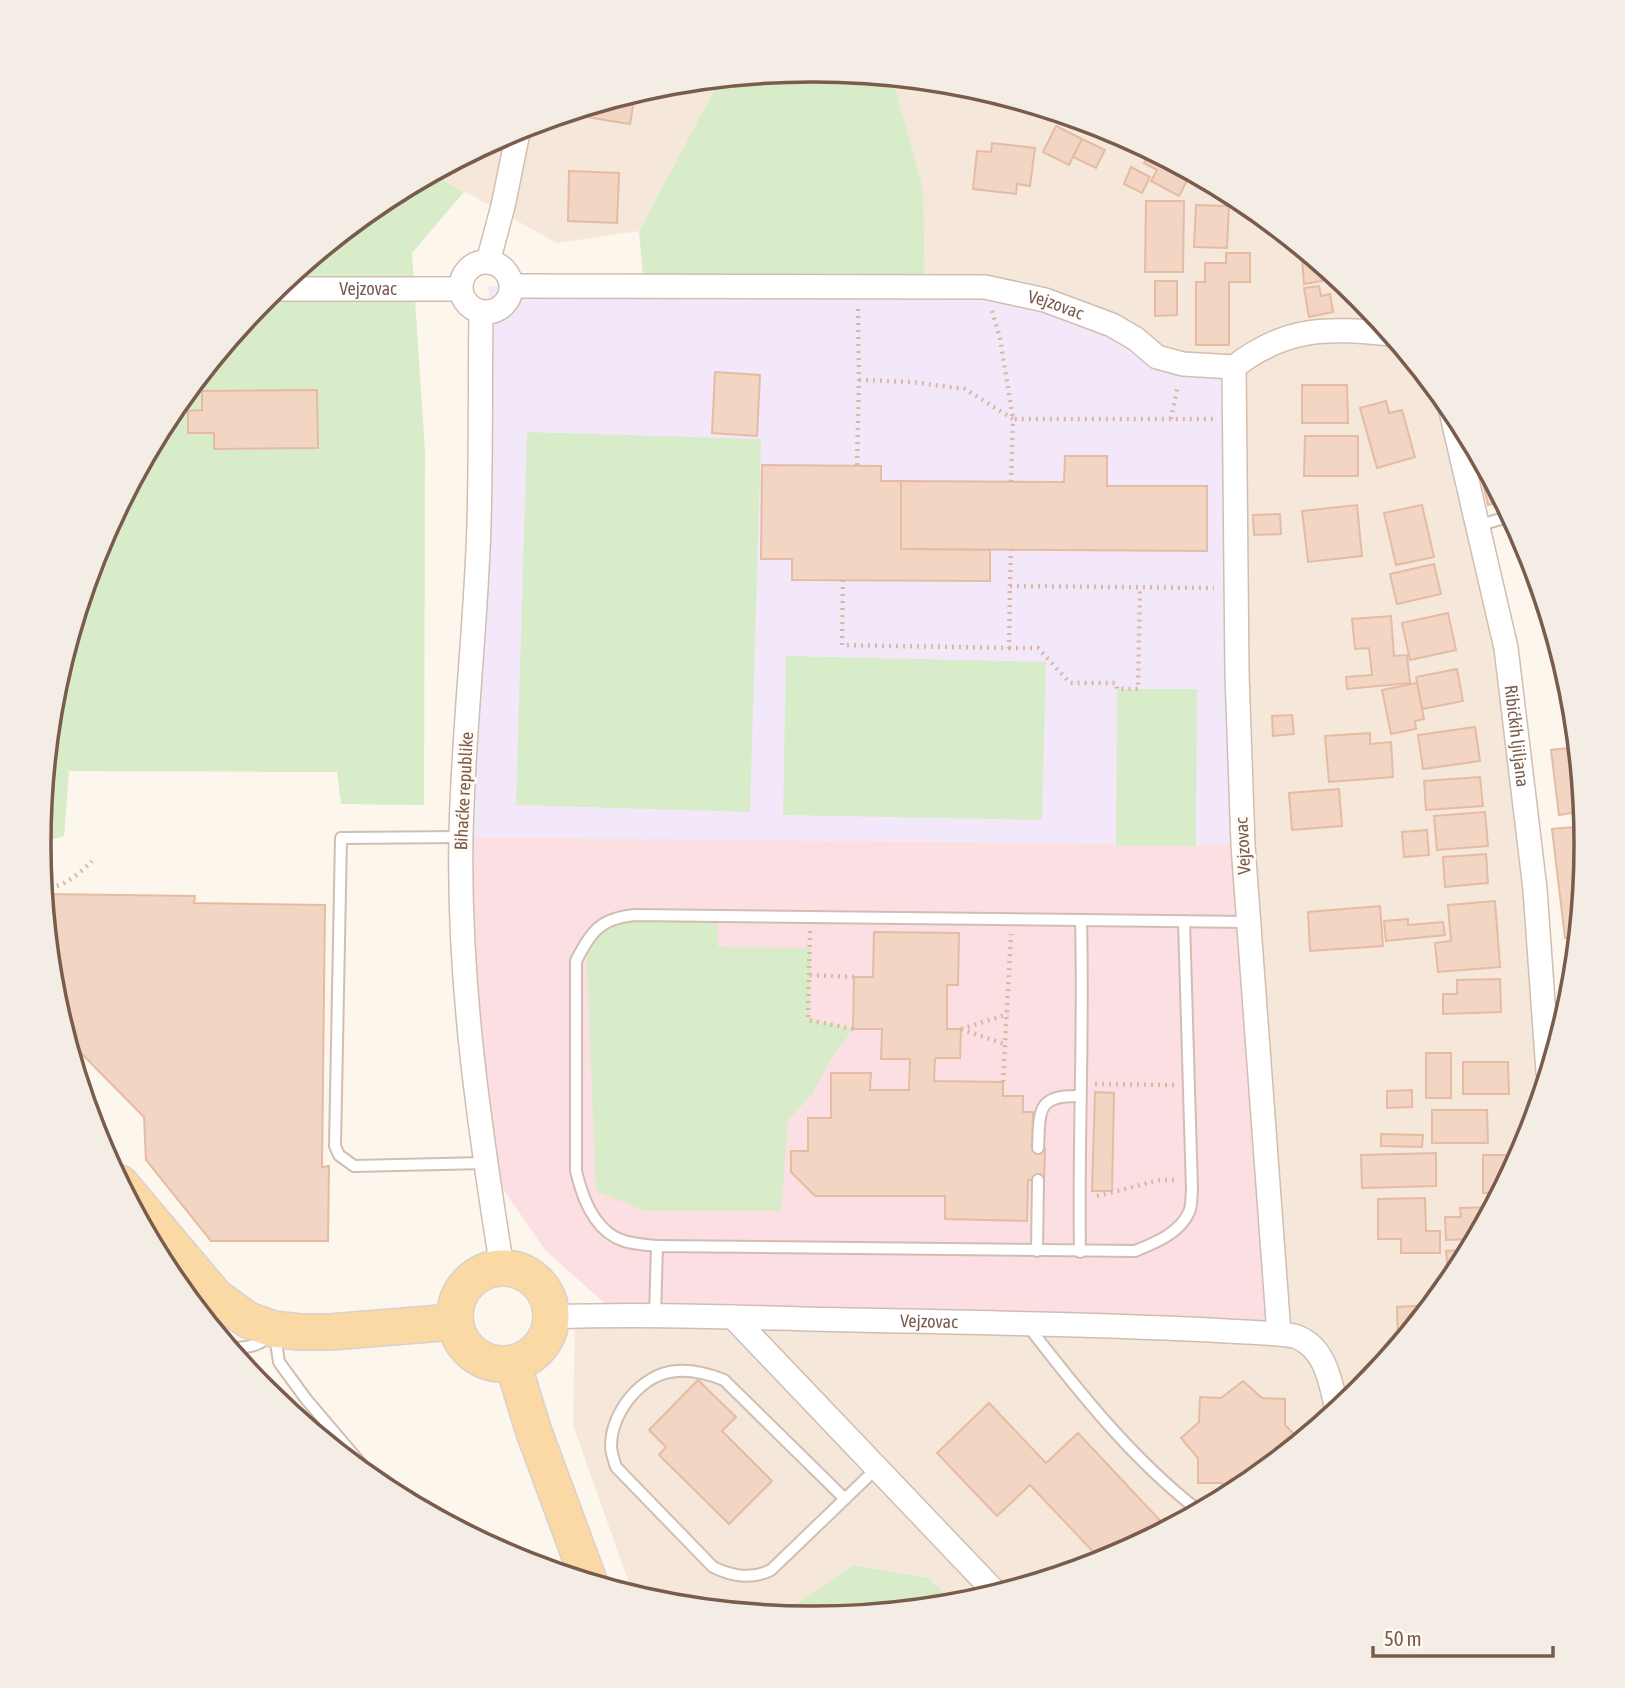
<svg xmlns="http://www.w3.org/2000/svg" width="1625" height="1688" viewBox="0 0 1625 1688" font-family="'Asap Condensed',sans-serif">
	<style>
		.residential { fill: #f5e8da }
		.education { fill: #f3e8fa }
		.medical { fill: #fbdfe3 }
		.green { fill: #d8ecc9 }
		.building { fill: #f3d5c3; stroke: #e6bba3; stroke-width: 2 }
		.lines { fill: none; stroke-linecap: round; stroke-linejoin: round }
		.lane-casing { stroke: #d1beb0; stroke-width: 14 }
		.street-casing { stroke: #d1beb0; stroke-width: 26 }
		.primary-casing { stroke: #dad1cd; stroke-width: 38 }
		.path { stroke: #d9b8a5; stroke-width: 4.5; stroke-dasharray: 2 5; stroke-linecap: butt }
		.lane { stroke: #fff; stroke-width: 10 }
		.street { stroke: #fff; stroke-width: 23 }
		.primary { stroke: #fbd9a5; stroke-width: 35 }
		.labels { text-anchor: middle; stroke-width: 6; stroke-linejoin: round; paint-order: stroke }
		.street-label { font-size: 18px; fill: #7a5c4d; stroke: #fffaf3 }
		.rim { fill: none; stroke: #7a5c4d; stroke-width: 3.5 }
	</style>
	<rect width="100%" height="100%" fill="#fdf6ec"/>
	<!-- residential -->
	<g class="residential">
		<polygon points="861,75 964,85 1109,129 1243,201 1360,297 1450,407 1506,648 1544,1011 1567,1010 1527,1141 1456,1274 1360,1392 1242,1488 1108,1559 963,1603 956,1604 929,1578 853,1565 781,1615 661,1603 630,1586 573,1425 575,1316 618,1315 1243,845 925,294 895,88"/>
		<polygon points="720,79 639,231 557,243 433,174 517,129 662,85"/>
	</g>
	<!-- education -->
	<polygon class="education" points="489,286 644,286 1045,300 1157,357 1234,367 1243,845 461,837 479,525"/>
	<!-- medical -->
	<polygon class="medical" points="461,837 1243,845 1279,1334 618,1315 546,1251 485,1163"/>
	<!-- green -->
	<g class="green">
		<polygon points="813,70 861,75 895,88 923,189 925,294 644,286 639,231 720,79"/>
		<polygon points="433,174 464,192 412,253 425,451 424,805 341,804 337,772 69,771 64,836 45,842 42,877 39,844 53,693 98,547 169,414 265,296 383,200"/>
		<polygon points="527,432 761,439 750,812 516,805"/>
		<polygon points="786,656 1046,662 1042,820 783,815"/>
		<polygon points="1117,689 1197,689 1196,846 1116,846"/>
		<polygon points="718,915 718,947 811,948 809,1019 853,1029 833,1056 811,1096 788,1120 781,1211 645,1211 596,1191 586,942 617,916"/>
		<polygon points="853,1565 929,1578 956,1604 812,1618 781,1615"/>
	</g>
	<!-- building -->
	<g class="building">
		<polygon points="635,93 630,124 574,115 574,111"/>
		<polygon points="1056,126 1082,139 1069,165 1043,152"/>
		<polygon points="1106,128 1109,129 1136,143 1132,149 1104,131"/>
		<polygon points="1082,139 1105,150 1096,168 1073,157"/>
		<polygon points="992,143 1035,148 1030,186 1017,184 1016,194 973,189 977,151 991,152"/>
		<polygon points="1151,151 1191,173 1179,196 1151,181 1157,170 1144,163"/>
		<polygon points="1131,167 1150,177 1142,193 1124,184"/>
		<polygon points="569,171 619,173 617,223 568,221"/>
		<polygon points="1146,201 1184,201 1183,272 1145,272"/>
		<polygon points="1196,205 1229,206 1227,248 1194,247"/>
		<polygon points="1226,253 1250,253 1250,282 1229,282 1229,345 1196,345 1196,282 1205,282 1205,263 1226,263"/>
		<polygon points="1311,257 1320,264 1322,281 1304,284 1302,258"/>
		<polygon points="1155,281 1177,281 1177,315 1155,316"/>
		<polygon points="1319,286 1321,296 1330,294 1333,312 1309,317 1304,288"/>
		<polygon points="715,372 760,375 757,436 712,433"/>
		<polygon points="1302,385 1347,385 1348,423 1302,423"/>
		<polygon points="317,390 318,448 214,449 214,433 188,433 188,411 202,410 202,391"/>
		<polygon points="1386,401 1389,413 1402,410 1415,457 1377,468 1360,408"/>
		<polygon points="1305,436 1358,436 1358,476 1304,476"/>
		<polygon points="1475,448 1503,501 1488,505"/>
		<polygon points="1065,456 1107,456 1107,486 1207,486 1207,551 901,549 901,481 1064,482"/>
		<polygon points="762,465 881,466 881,481 901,481 901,549 990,550 990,581 792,580 792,559 761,559"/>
		<polygon points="1357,505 1362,556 1308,562 1302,511"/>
		<polygon points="1422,505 1434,557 1396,565 1384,513"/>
		<polygon points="1280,514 1281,534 1254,535 1253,515"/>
		<polygon points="1434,564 1441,594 1397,604 1390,574"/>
		<polygon points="1448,613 1456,650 1410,660 1402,623"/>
		<polygon points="1391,616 1394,656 1407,655 1410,683 1347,689 1346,677 1372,675 1369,648 1355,649 1352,619"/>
		<polygon points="1457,669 1463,701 1422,709 1416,677"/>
		<polygon points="1417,683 1424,719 1415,721 1416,729 1391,734 1382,690"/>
		<polygon points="1292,715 1294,734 1273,736 1272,716"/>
		<polygon points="1475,727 1480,761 1423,769 1418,735"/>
		<polygon points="1370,733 1370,744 1391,742 1393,777 1329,782 1325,736"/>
		<polygon points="1577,747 1583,811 1559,815 1551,750"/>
		<polygon points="1480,777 1483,806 1426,810 1424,781"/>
		<polygon points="1339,789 1342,826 1292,830 1289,793"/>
		<polygon points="1485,812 1488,846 1437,850 1434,816"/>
		<polygon points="1585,826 1586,844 1577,937 1565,938 1552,829"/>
		<polygon points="1427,830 1429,855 1404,857 1402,832"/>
		<polygon points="1486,854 1488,883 1445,887 1443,857"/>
		<polygon points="43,894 195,896 194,903 325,905 322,1167 329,1166 328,1241 211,1241 146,1160 144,1117 66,1038 53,995"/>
		<polygon points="1495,901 1500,967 1438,972 1435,943 1451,941 1448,905"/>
		<polygon points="1380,906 1383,946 1310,951 1308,912"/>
		<polygon points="1408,919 1408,925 1443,922 1445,935 1386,941 1384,921"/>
		<polygon points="874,932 959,933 958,985 947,985 947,1029 961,1029 960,1058 935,1058 934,1081 1003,1082 1003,1096 1023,1096 1023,1112 1033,1112 1032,1148 1045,1148 1044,1180 1028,1180 1027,1221 945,1219 945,1196 815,1196 791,1172 791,1151 808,1151 808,1118 831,1118 831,1073 871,1073 870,1090 909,1090 910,1059 881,1059 882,1029 853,1029 854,977 873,977"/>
		<polygon points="1500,979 1501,1012 1443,1014 1443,994 1457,994 1457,980"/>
		<rect x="1426" y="1053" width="25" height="45"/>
		<polygon points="1463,1062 1508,1062 1509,1094 1463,1094"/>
		<polygon points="1412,1090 1412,1107 1387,1108 1387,1091"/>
		<polygon points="1095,1092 1114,1093 1112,1191 1092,1191"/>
		<polygon points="1432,1110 1487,1110 1488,1143 1432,1143"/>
		<polygon points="1381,1134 1423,1135 1422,1147 1381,1146"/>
		<polygon points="1436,1153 1436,1186 1362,1188 1361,1155"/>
		<polygon points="1483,1155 1517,1155 1517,1160 1499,1193 1483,1193"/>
		<polygon points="1425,1198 1426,1231 1440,1231 1440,1253 1401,1253 1401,1239 1378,1239 1378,1199"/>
		<polygon points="1492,1207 1475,1239 1446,1240 1445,1217 1461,1217 1460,1208"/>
		<polygon points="1464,1250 1465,1258 1458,1270 1448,1271 1446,1251"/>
		<polygon points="1431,1305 1400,1342 1398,1342 1397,1307"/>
		<polygon points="698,1380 736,1417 722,1431 772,1481 729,1524 659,1455 666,1447 649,1430"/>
		<polygon points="1243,1381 1262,1398 1285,1399 1285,1425 1300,1440 1242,1488 1233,1493 1221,1483 1198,1483 1198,1458 1181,1438 1199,1422 1200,1397 1221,1398"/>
		<polygon points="989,1403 1046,1463 1078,1433 1167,1528 1102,1561 1030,1485 997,1516 937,1453"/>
	</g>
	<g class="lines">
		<!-- lane casing -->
		<g class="lane-casing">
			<g id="lane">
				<polyline points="1477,526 1511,516"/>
				<polyline points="461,837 341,838 335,1146 339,1155 354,1166 485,1163"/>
				<path d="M1038 1148C1040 1111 1036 1095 1079 1096"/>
				<path d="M657 1246C646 1245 634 1244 624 1241 595 1232 582 1197 576 1171V961C591 931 601 918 635 915L1081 920"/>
				<polyline points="1037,1251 1038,1180"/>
				<path d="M1080 1252C1078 1141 1084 1031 1081 920L1248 922"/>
				<path d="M655 1316 657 1246 1135 1251C1155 1243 1180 1233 1189 1212 1192 1206 1191 1197 1192 1190L1184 921"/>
				<path d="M1028 1326C1079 1392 1132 1459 1199 1511"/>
				<polyline points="275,1336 279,1362 306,1399 379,1485"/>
				<path d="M231 1349C245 1347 260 1347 269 1335"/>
				<path d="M845 1499 724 1380C709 1374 693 1370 677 1371 642 1373 611 1412 611 1446 611 1453 614 1460 616 1467L713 1567C732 1576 751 1580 771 1570L877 1468"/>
			</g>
		</g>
		<!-- street casing -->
		<g class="street-casing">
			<g id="street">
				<circle cx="486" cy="287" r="25"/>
				<polyline points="488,262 503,206 519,128"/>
				<path id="s1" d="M512 286 985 287 1045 300 1112 325 1136 339 1157 357 1183 364 1234 367"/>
				<path id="s2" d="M275 289H460"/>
				<path d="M481 313C480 383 481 454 479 524 476 628 463 732 461 836 458 981 479 1125 502 1268"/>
				<path d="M1234 367C1287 326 1327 328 1391 334"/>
				<path id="s3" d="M1450 407 1506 648 1535 889 1548 1072"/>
				<path id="s4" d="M551 1317C652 1313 753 1318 854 1320 996 1323 1138 1325 1279 1334L1243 845 1237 674 1234 367"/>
				<polyline points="733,1317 996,1593"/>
				<path d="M1279 1334C1285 1335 1292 1335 1297 1337 1326 1348 1331 1384 1337 1410"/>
			</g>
		</g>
		<!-- primary casing -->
		<g class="primary-casing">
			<g id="primary">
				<polyline points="120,1183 216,1297 248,1320 273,1329 300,1332 330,1332 454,1322"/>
				<circle cx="503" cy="1316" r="48"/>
				<polyline points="513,1364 534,1432 589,1581"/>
			</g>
		</g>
		<!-- path -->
		<g class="path">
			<polyline points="992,311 1000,338 1013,419 1213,419"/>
			<polyline points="859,380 912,382 965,389 1013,419 1011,482"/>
			<polyline points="1171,419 1178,385"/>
			<polyline points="857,465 859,380 858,309"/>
			<polyline points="843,580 842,645 1009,648 1010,586 1214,588"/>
			<polyline points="1010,586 1011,550"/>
			<polyline points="1009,648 1038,648 1070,683 1116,683 1117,689 1138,689 1140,587"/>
			<path d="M43 888C62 889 80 873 92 861"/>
			<polyline points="810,931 808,1020 853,1029"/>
			<polyline points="810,975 854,977"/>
			<polyline points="961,1029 1008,1014"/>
			<polyline points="961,1029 1007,1045"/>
			<polyline points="1003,1082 1011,934"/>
			<polyline points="1095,1084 1174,1085"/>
			<polyline points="1097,1196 1160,1180 1177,1180"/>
		</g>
		<!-- lane -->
		<use href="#lane" class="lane"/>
		<!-- street -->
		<use href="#street" class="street"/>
		<!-- primary -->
		<use href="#primary" class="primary"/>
	</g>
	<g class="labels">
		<!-- street labels -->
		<g class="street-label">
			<text dy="6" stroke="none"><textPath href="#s2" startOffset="93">Vejzovac</textPath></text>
			<text dy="6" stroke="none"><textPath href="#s1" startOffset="546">Vejzovac</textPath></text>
			<text dy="6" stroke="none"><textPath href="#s3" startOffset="336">Ribićkih ljiljana</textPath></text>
			<text transform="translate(464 791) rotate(-87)" y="6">Bihaćke republike</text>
			<text transform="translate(1243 846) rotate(-93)" y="6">Vejzovac</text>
			<text dy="6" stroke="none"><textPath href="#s4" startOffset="378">Vejzovac</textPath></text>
		</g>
	</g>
	<!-- crop -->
	<path d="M0 0H1625V1688H0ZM812 82H813A761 761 0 0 1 1574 843V845A761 761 0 0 1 813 1606H812A761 761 0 0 1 51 845V843A761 761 0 0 1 812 82Z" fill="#f4ede6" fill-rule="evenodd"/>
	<path class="rim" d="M812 82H813A761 761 0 0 1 1574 843V845A761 761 0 0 1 813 1606H812A761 761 0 0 1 51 845V843A761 761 0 0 1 812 82Z"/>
	<!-- scale -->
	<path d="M1373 1646v10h180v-10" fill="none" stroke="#7a5c4d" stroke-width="3.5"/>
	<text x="1384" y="1646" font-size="21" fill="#7a5c4d" stroke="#fffaf3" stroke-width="5" paint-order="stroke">50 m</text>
</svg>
